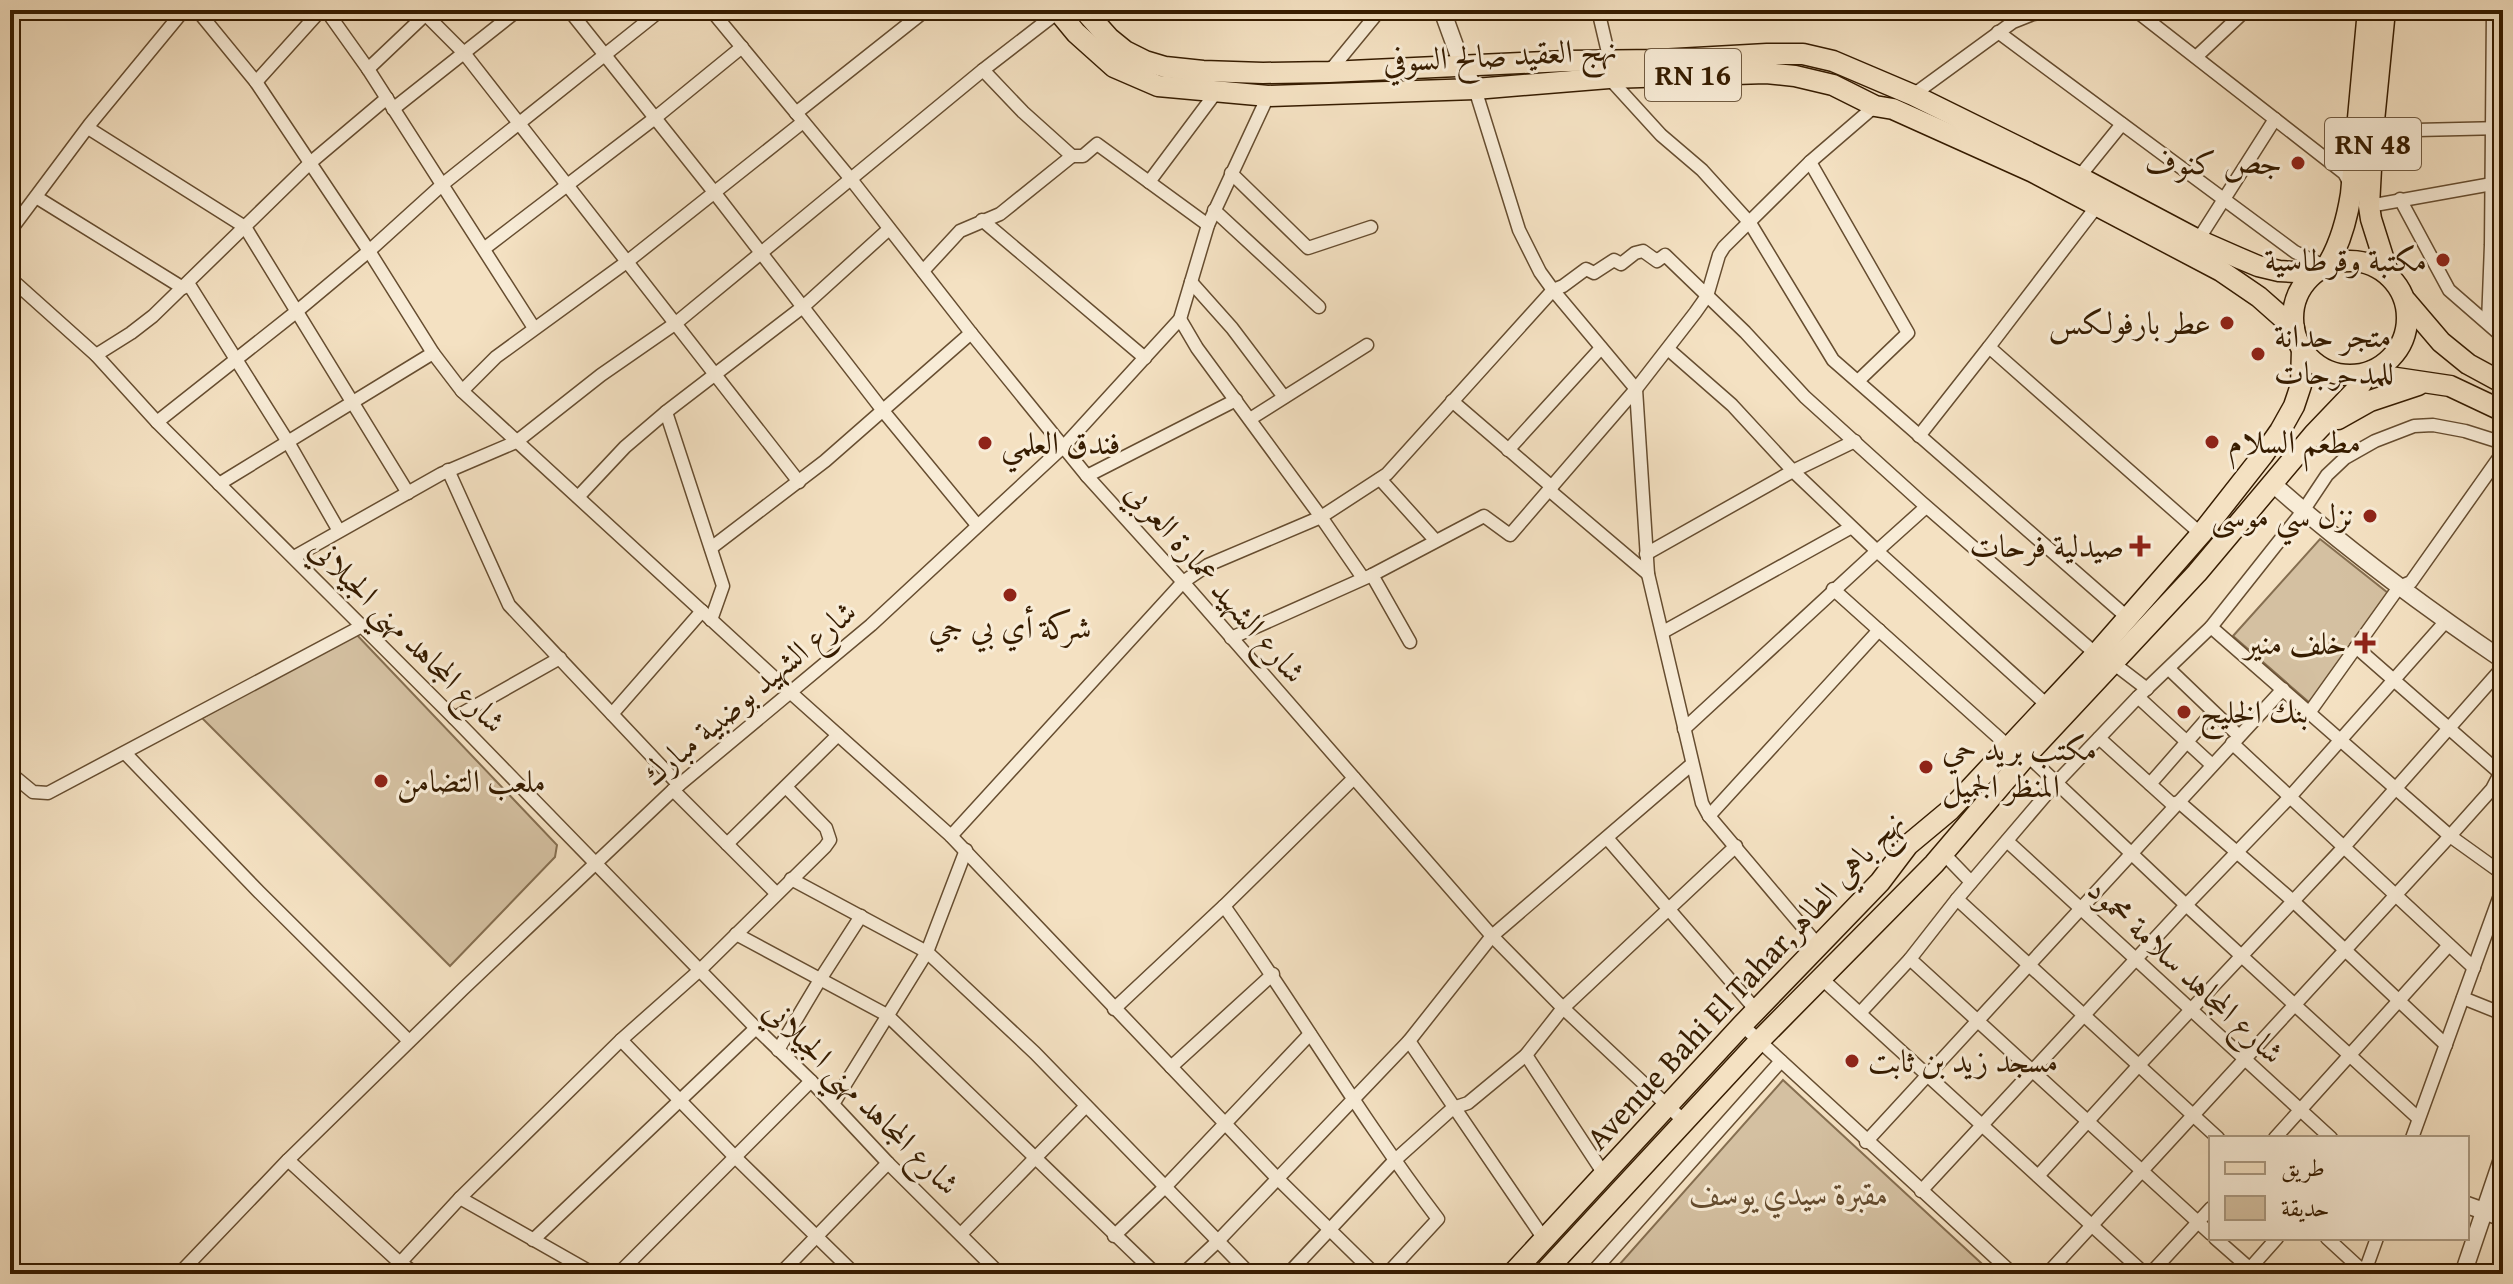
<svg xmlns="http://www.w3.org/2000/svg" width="2513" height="1284" viewBox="0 0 2513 1284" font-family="'Gentium Book Plus',Amiri,serif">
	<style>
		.green { fill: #d4c0a1; stroke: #856e50; stroke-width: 2 }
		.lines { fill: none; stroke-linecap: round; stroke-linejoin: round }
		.minor-casing { stroke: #664d30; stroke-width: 15 }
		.tertiary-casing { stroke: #664d30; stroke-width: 19 }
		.primary-casing { stroke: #361c00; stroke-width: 23 }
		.minor { stroke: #f8ecd7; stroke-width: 12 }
		.tertiary { stroke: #f8ecd7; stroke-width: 16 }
		.primary { stroke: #f4e1c2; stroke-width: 20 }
		.poi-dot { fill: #8f2418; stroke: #f8ecd7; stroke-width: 3 }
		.labels { text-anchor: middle; stroke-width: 6; stroke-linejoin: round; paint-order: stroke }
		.shield { fill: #f8ecd7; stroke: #705a40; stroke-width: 2 }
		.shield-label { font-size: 30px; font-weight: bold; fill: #361c00 }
		.street-label { font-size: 32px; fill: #361c00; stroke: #f8ecd7 }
		.poi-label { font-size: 32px; fill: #361c00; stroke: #f8ecd7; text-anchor: start }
		.park-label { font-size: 32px; font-style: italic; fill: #654d30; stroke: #f8ecd7 }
	</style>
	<rect width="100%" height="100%" fill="#f4e1c2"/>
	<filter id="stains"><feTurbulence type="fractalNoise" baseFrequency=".0025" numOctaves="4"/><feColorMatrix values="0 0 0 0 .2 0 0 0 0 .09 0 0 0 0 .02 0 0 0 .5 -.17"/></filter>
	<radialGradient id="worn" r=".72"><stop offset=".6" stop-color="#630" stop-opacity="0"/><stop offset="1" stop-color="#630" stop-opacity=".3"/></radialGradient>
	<!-- green -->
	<g class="green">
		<polygon points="2320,539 2388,593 2311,704 2233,636"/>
		<polygon points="356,634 557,845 555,857 450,966 202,718"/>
		<polygon points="1783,1080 1993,1274 1611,1274"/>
	</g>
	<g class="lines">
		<!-- minor casing -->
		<g class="minor-casing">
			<g id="minor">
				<polyline points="197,10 256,82 369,251 433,353 462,391 496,357 628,261 803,122"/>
				<polyline points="326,10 368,69 534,328"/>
				<polyline points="421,10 464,53 799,482"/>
				<polyline points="569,10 714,192 884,412 977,525"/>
				<polyline points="711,10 850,178 971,333 1087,476 1183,582 1492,936 1563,1008 1685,1122"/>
				<polyline points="1598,10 1610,61"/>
				<polyline points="2135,10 2344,173 2350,184"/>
				<polyline points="1998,32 2295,252 2324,266"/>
				<polyline points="2196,57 2246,10"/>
				<polyline points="368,69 426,14"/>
				<polyline points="983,70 1023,112 1072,156 1083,156 1097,144 1208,225"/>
				<polyline points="1329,72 1380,10"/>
				<polyline points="1609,78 1661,135 1702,170 1750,223 1833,360 2128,618"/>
				<polyline points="256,82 321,10"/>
				<polyline points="1475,89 1519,230 1540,272 1553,290 1636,389 1648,574 1702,803 1709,816 1818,945"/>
				<polyline points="1913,95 2013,22 2033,14 2056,10"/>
				<polyline points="393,109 518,10"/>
				<polyline points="796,113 926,10"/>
				<polyline points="88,128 245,227 408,493"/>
				<polyline points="2373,131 2503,128"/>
				<polyline points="1810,162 1908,333 1858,381"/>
				<polyline points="1231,173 1308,248 1371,227"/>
				<polyline points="2079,177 2122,124"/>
				<polyline points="1149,182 1217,91"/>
				<polyline points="36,197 183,288"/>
				<polyline points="2400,199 2449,290 2503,337"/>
				<polyline points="2097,206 1989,347 2201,534"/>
				<polyline points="2369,206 2503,182"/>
				<polyline points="1214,210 1319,307"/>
				<polyline points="982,220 1145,358"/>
				<polyline points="10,231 90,124 184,10"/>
				<polyline points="2198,240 2275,119"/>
				<polyline points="485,248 655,118 742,47"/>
				<polyline points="923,271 960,231 1000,214 1072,156"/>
				<polyline points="10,278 96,355 157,422 454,718 756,1028 811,1081 888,1163 1000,1274"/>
				<polyline points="1191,282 1232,328 1284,397"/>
				<polyline points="188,283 288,442 339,531"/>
				<polyline points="1180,319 1197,348 1321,517 1363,578"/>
				<polyline points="2488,323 2491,245 2493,10"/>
				<polyline points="1668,349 1732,405 1793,471 1855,441"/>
				<polyline points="96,355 131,333 153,316 310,163 387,98"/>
				<polyline points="462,391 790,692 951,836 1277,1178 1375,1274"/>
				<polyline points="1452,401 1552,487"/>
				<polyline points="666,412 723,586 711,620"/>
				<polyline points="1250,419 1367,345"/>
				<polyline points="157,422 296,312 369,251 443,184 661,10"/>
				<polyline points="1919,436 1989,347"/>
				<polyline points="1508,450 1601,348"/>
				<polyline points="448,470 509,605 679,785"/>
				<polyline points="1087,476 1236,400"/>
				<polyline points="1380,479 1435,540"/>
				<polyline points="219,484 433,353"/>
				<polyline points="1549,490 1648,574"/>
				<polyline points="578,497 625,447 666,412 804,306 889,229"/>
				<polyline points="711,548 825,461 971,333"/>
				<polyline points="1646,554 1793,471 1877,551 1926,507"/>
				<polyline points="294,557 441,474 516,442 601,375 676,323 983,70 1058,12"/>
				<polyline points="1372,575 1410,642"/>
				<polyline points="1833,589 2008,746"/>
				<polyline points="2211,627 2450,836 2503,874"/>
				<polyline points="1663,632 1850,528"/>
				<polyline points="1231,638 1372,575 1484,516 1510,535 1636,389 1695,313 1707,296 1719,255 1724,247 1810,162 1875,106"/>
				<polyline points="2356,647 2500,773"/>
				<polyline points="2113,663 2147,689"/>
				<polyline points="2169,669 2239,736"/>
				<polyline points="2138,697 2212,765"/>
				<polyline points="2309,713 2399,587 2411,582 2503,452"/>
				<polyline points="612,714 702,611"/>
				<polyline points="454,718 560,658"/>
				<polyline points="1684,729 1877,551 2047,705"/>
				<polyline points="2099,738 2172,804 2179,802 2293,901 2446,1045"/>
				<polyline points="2232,743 2474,968"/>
				<polyline points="125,753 259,892 409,1041"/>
				<polyline points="2027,755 2186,905 2418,1118"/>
				<polyline points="10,773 33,792 48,793 362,626"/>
				<polyline points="2150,784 2213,712"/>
				<polyline points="673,790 776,893"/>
				<polyline points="1709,816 1879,630"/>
				<polyline points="951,836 1183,582 1208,565 1321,517 1387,474 1553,290 1563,286 1586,269 1594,273 1614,260 1621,264 1635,253 1643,251 1657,261 1665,255 1745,332 1805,397 1920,501 2096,654"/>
				<polyline points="1607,838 1756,1010"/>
				<polyline points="2007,841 2331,1138"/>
				<polyline points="727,844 838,735"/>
				<polyline points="1944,854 1971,882"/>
				<polyline points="791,879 927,952 1035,1053 1250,1274"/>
				<polyline points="1957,899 2218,1138"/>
				<path d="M1224 906C1297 1009 1361 1118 1438 1219L1387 1274"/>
				<polyline points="736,934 887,1015 1156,1274"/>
				<polyline points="1910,959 2211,1234"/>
				<polyline points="1821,978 2145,1274"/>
				<polyline points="2463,998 2503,1014"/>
				<polyline points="1114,1009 1224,906 1354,778"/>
				<polyline points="1860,1013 1910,959 1957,899 2056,783 2138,697 2211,627 2303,511 2327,475 2345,458 2375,441 2414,426 2433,425 2465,431 2503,443"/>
				<polyline points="1742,1025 2013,1274"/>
				<polyline points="621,1040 735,1157 855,1274"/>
				<polyline points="1409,1041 1544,1239"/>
				<polyline points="778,1050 821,978 861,916"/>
				<polyline points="1526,1055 1604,1174"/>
				<polyline points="1171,1067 1273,974"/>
				<polyline points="833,1104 927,952 966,850"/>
				<polyline points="2275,1138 2449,945"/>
				<polyline points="2412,1138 2503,887"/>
				<polyline points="1866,1142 2283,689"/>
				<polyline points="288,1160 400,1263 417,1274"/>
				<polyline points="2038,1176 2139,1065 2343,848 2503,667"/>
				<polyline points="1921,1191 2186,905 2289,798 2446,621"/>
				<polyline points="460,1198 594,1274"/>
				<polyline points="961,1234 1086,1106"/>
				<polyline points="1114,1236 1165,1187 1310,1034"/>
				<polyline points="2215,1238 2256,1274"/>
				<polyline points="2327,1238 2364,1272"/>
				<polyline points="533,1240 756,1028"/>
				<polyline points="400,1263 460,1198 621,1040 701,969 825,847 830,840 826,828 786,787"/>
				<polyline points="179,1274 288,1160 463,989 673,790 871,625 1064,446 1180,319 1208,225 1268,96"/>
				<polyline points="618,1274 811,1081"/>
				<polyline points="780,1274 888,1163"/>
				<polyline points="1183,1274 1218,1241 1409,1041 1492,936 1692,764"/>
				<polyline points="1288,1274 1394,1161 1453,1108 1468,1103 1526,1055 1563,1008 1736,846"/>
				<polyline points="1591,1274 1781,1061"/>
				<polyline points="2047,1274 2450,836 2492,789 2503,768"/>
				<polyline points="2150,1274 2211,1208"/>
				<polyline points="2245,1274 2277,1238"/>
				<polyline points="2364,1274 2377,1238"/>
			</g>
		</g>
		<!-- tertiary casing -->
		<g class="tertiary-casing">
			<g id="tertiary">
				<polyline points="1442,10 1462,65 1475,89"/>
				<path d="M2273 484C2345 548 2423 606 2503 660"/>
				<polyline points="2467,1205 2503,1218"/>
				<polyline points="2463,1274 2503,1156"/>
			</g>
		</g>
		<!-- primary casing -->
		<g class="primary-casing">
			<g id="primary">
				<polyline points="1057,10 1076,33 1114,67 1158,86 1268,96 1475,89 1609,78 1766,73 1795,76 1833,85 1875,106 1893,109 2033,172 2221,271 2259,297 2294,328"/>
				<polyline points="1084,10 1109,38 1125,51 1145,61 1165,67 1203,71 1263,73 1329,72 1566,61 1660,60 1767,54 1803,54 1833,61 1913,95 2079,177 2198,240 2239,258 2258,266 2279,271 2314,273"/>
				<polyline points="2385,10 2373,131 2369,206 2371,219 2389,276"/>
				<circle cx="2350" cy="318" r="57"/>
				<path d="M2328 264C2341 242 2347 219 2351 194L2368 10"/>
				<polyline points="2406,301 2441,342 2468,364 2503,383"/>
				<polyline points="2372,371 2383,376 2450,386 2503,411"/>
				<polyline points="2338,419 2370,401 2418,385"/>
				<polyline points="1512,1274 1742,1025 1880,882 1908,845 1950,810 2096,654 2201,534 2263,455 2280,431 2294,406 2301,385 2302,349"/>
				<polyline points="1543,1274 1759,1041 1934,864 2027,755 2197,573 2314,434 2359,387 2368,373"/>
			</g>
		</g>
		<!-- minor -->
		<use href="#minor" class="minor"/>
		<!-- tertiary -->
		<use href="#tertiary" class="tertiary"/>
		<!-- primary -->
		<use href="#primary" class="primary"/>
	</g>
	<!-- markers -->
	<g class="poi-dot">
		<circle cx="2298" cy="163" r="8"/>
		<circle cx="2443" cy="260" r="8"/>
		<circle cx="2227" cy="323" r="8"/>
		<circle cx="2258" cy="354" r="8"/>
		<circle cx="2212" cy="442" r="8"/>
		<circle cx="985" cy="443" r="8"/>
		<circle cx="2370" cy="516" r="8"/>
		<path d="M2136 534h8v8h8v8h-8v8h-8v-8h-8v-8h8z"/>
		<circle cx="1010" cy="595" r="8"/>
		<path d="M2361 631h8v8h8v8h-8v8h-8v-8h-8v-8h8z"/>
		<circle cx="2184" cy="712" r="8"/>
		<circle cx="1926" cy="767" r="8"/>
		<circle cx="381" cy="781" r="8"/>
		<circle cx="1852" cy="1061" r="8"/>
	</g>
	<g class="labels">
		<!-- shield labels -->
		<g class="shield">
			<rect x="1645" y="49" width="96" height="52" rx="6"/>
			<rect x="2325" y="118" width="96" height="52" rx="6"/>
		</g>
		<g class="shield-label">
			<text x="1693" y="85">RN 16</text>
			<text x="2373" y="154">RN 48</text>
		</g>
		<!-- street labels -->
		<g class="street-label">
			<text transform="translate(1500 55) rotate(-3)" y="11">نهج العقيد صالح السوفي</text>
			<text transform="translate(1216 582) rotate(49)" y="11">شارع الشهيد عمارة العربي</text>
			<text transform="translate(408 635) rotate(45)" y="11">شارع المجاهد مهني الجيلاني</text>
			<text transform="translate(749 693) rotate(-40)" y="11">شارع الشهيد بوضبية مبارك</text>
			<text transform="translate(2186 971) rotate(43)" y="11">شارع المجاهد سلامة محمود</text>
			<text transform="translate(1745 980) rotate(-47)" y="11">Avenue Bahi El Tahar,نهج باهي الطاهر</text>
			<text transform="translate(862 1097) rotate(45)" y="11">شارع المجاهد مهني الجيلاني</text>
		</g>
		<!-- poi labels -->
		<g class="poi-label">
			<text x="2282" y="174" text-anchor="end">جص كنوف</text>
			<text x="2427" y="271" text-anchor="end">مكتبة وقرطاسية</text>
			<text x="2211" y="334" text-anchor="end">عطر بارفولكس</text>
			<text x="2274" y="347">متجر حدانة<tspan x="2274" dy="37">للمدحرجات</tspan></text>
			<text x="2228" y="453">مطعم السلام</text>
			<text x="1001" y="454">فندق العلمي</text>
			<text x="2354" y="527" text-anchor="end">نزل سي موسى</text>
			<text x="2124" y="557" text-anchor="end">صيدلية فرحات</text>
			<text x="1010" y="638" text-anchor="middle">شركة أي بي جي</text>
			<text x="2347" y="654" text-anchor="end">خلف منير</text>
			<text x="2200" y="723">بنك الخليج</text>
			<text x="1942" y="760">مكتب بريد حي<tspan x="1942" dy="37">المنظر الجميل</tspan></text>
			<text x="397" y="792">ملعب التضامن</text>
			<text x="1868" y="1072">مسجد زيد بن ثابت</text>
		</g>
		<!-- park labels -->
		<g class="park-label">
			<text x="1789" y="1205">مقبرة سيدي يوسف</text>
		</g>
	</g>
	<!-- margin -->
	<rect width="2513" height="1284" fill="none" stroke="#f4e1c2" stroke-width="40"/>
	<rect x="12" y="12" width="2489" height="1260" fill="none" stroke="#361c00" stroke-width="4"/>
	<rect x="20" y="20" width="2473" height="1244" fill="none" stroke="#361c00" stroke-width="2"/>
	<!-- legend -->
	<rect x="2209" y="1136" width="260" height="104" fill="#f8ecd7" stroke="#aa9981" stroke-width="2"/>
	<rect x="2225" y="1162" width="40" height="12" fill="#f4e1c2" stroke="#aa9981" stroke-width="2"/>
	<text x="2281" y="1176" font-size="24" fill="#361c00">طريق</text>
	<rect x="2225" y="1196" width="40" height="24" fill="#d4c0a1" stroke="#aa9981" stroke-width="2"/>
	<text x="2281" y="1216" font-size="24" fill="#361c00">حديقة</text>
	<rect width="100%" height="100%" filter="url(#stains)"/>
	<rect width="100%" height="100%" fill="url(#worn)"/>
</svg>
